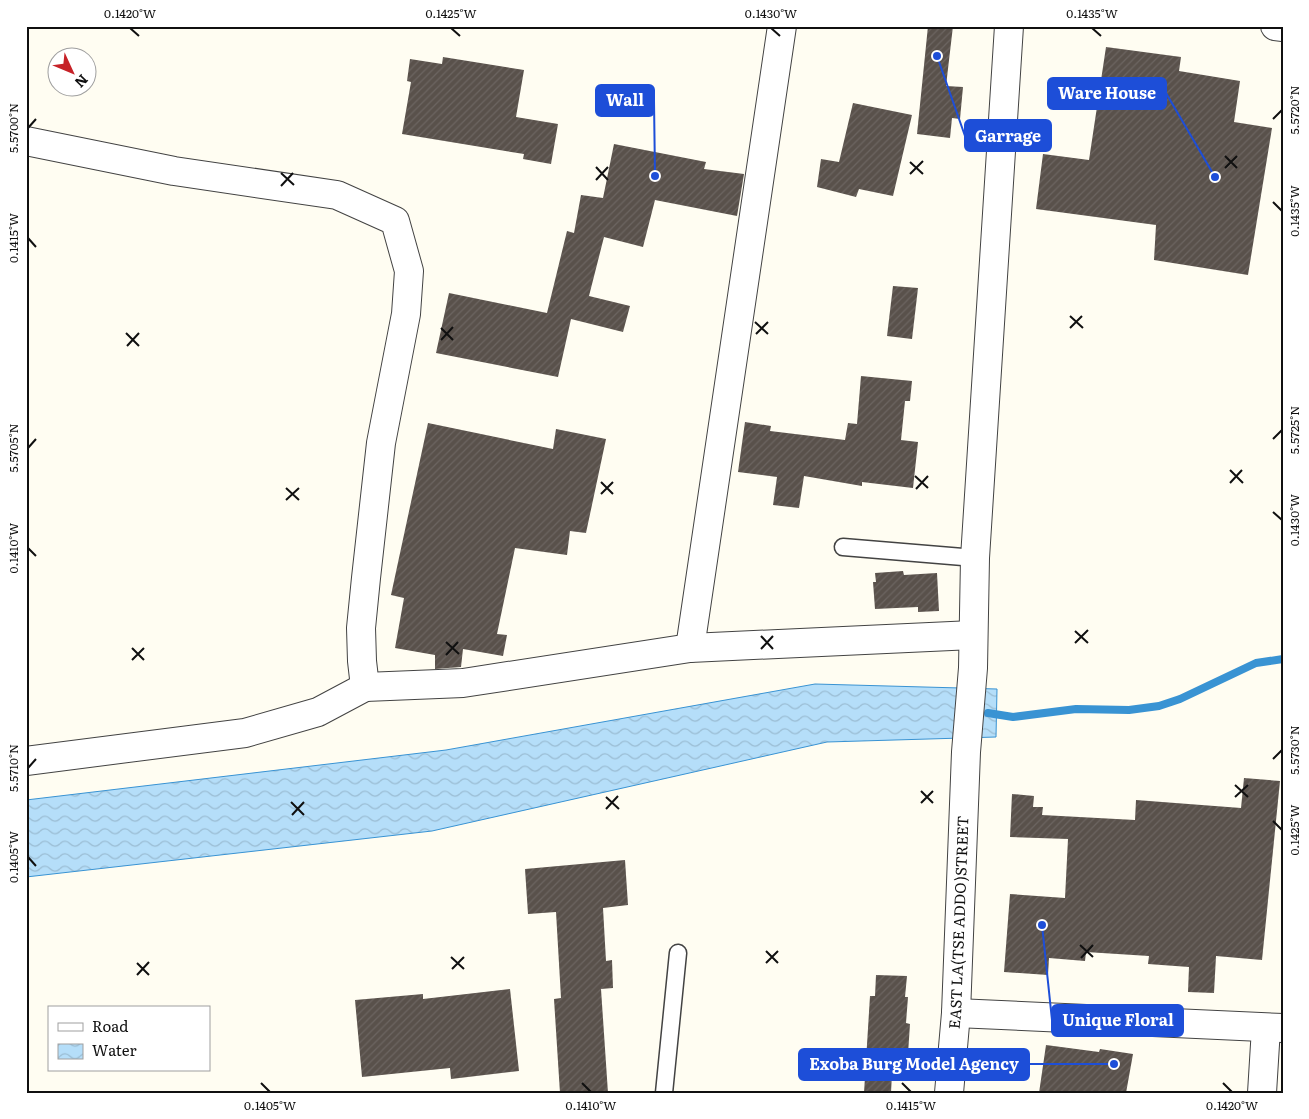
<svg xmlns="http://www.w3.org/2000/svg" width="1309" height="1119" viewBox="0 0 1309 1119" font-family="Literata,serif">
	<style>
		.water { fill: url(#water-waves); stroke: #3993d3 }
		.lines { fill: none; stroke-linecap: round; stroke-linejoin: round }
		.stream { stroke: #3993d3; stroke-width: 8 }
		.building { fill: url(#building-hatch) }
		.service-casing { stroke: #434343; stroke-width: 19 }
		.minor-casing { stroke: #434343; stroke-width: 30 }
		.tertiary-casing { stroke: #434343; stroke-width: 30 }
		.service { stroke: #fff; stroke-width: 16 }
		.minor { stroke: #fff; stroke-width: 28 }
		.tertiary { stroke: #fff; stroke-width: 28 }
		.ticks { fill: none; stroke: #101010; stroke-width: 2 }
		.labels { text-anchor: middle; stroke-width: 5; stroke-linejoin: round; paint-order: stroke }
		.street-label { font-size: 15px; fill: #101010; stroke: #fff }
		.leader { fill: none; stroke: #1d4ed8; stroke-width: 2 }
		.callout-dot { fill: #1d4ed8; stroke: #fff; stroke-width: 2 }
		.callout { fill: #1d4ed8; stroke: #1d4ed8; stroke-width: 2 }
		.callout-label { font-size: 16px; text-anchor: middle; font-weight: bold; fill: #fff }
		.neatline { fill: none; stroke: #101010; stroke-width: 2 }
		.ticks-label { font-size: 12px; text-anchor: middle; fill: #101010 }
	</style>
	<defs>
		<pattern id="water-waves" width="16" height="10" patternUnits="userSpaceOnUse" patternTransform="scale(1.25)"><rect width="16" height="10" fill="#b5def9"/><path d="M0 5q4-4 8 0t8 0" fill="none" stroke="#9bbdd4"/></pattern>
		<pattern id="building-hatch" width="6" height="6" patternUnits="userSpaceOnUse" patternTransform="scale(1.25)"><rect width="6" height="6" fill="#59514b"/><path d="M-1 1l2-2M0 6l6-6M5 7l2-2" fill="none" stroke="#6c6561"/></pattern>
	</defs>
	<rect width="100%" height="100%" fill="#fffdf2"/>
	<!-- water -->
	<polygon class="water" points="815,684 997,689 996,737 827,742 432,831 26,877 26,800 446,750"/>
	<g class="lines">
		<!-- stream -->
		<polyline class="stream" points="988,713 1013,717 1076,709 1129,710 1159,706 1180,699 1256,663 1283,659"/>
	</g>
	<!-- building -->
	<g class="building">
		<polygon points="928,26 953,26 946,86 963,87 960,119 952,118 950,138 917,134"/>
		<polygon points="1106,47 1181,57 1179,71 1240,81 1234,122 1272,128 1248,275 1154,260 1156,225 1036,209 1043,154 1089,160"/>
		<polygon points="443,57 524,70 516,117 558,124 551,164 523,159 524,154 402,134 411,82 407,81 410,59 442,64"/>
		<polygon points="853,103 912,115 893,196 859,189 856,197 817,187 821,159 839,162"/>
		<polygon points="614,144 706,162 704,169 744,174 737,216 655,200 643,247 604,237 589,296 630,306 623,332 571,319 558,377 436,353 449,293 547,313 567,231 574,233 581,195 603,198"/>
		<polygon points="893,286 918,288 912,339 887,336"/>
		<polygon points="861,376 912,381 910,401 905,401 901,440 918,442 913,488 862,482 862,486 804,476 799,508 773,505 777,477 738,472 745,422 771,426 770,431 845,440 848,423 857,424"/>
		<polygon points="428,423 553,449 556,429 606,439 586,533 570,531 567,555 515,548 497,634 507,635 503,656 463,649 461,667 435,669 435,655 395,648 404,598 391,595"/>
		<polygon points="903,571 904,575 937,573 939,611 918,612 918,607 875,609 873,582 876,582 875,573"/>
		<polygon points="1244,778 1280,781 1262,960 1216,956 1214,993 1188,992 1189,967 1148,964 1149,956 1086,952 1085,961 1049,958 1048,975 1004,972 1010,894 1065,898 1068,839 1010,837 1012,794 1034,796 1033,807 1043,807 1042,815 1135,820 1136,800 1241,808"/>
		<polygon points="625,860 628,905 603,908 606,961 612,960 613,988 601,989 608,1093 560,1093 554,999 561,998 556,912 528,914 525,869"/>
		<polygon points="876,975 907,976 905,997 908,997 906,1023 910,1024 908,1054 893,1053 891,1093 864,1093 870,996 875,996"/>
		<polygon points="510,989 519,1071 451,1079 450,1068 362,1077 355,1000 423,994 423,999"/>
		<polygon points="1046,1045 1099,1052 1100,1049 1133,1054 1126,1093 1039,1093"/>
	</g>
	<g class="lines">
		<!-- service casing -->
		<g class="service-casing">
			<g id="service">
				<polyline points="843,547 975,558"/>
				<polyline points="664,1093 678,953"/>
			</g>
		</g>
		<!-- minor casing -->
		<g class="minor-casing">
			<g id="minor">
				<polyline points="26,141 174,171 337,195 395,221 409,271 406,314 381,443 366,578 361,628 362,661 365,687 463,683 690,648 973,635"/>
				<polyline points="690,648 782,26"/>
				<polyline points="26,761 245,733 318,712 365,687"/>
				<polyline points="956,1013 1283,1028"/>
				<polyline points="1262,1093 1266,1028"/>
			</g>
		</g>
		<!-- tertiary casing -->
		<g class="tertiary-casing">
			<g id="tertiary">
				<polyline points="1275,26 1283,27"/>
				<path id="s1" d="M949 1093 956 1013 966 752 973 668 975 558 1009 26"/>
			</g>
		</g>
		<!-- service -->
		<use href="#service" class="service"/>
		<!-- minor -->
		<use href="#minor" class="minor"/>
		<!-- tertiary -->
		<use href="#tertiary" class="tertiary"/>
	</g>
	<!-- ticks -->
	<path class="ticks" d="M130 28 139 36M451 28 460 36M771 28 780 36M1092 28 1101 36M1273 119 1282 110M28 128 36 119M1225 156 1237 168M910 162 923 174M596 167 608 180M1225 168 1237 156M281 173 294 185M910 174 923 161M596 180 608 167M281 186 293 173M1273 202 1282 211M28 238 36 247M1070 316 1083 328M755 322 768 334M441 328 453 340M1070 328 1082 316M126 333 139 346M756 334 768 322M441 340 453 327M127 346 139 333M1273 439 1282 430M28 448 36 439M1230 470 1243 483M915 476 928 488M601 482 613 494M1230 483 1242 470M286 488 299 500M916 489 928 476M601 494 613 482M286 500 299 488M1273 512 1282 520M28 548 36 556M1075 631 1088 643M761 636 773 649M446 642 459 654M1075 643 1088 630M132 648 144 660M761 649 773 636M446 655 458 642M132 660 144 648M1273 759 1282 750M28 768 36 759M1235 785 1248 797M921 791 933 803M606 797 619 809M1235 797 1248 785M291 802 304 815M921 803 933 791M606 809 618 796M292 815 304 802M1273 821 1282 830M28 857 36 866M1080 945 1093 957M766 951 778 963M451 957 464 969M1081 958 1093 945M137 963 149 975M766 963 778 951M452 969 464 957M137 975 149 962M261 1083 270 1092M582 1083 591 1092M902 1083 911 1092M1223 1083 1232 1092"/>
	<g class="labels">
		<!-- street labels -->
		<g class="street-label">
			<text dy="5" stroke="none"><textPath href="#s1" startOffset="171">EAST LA(TSE ADDO)STREET</textPath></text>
		</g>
	</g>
	<!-- callouts -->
	<path class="leader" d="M1215 177L1166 93M655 176L654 101M937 56L965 136M1042 925L1052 1020M1114 1064L1029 1064"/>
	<g class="callout-dot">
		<circle cx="1215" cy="177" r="5"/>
		<circle cx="655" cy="176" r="5"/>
		<circle cx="937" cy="56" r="5"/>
		<circle cx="1042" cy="925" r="5"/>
		<circle cx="1114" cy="1064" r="5"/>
	</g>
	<g class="callout">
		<rect x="1048" y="78" width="118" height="31" rx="5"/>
		<rect x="596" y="85" width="58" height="31" rx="5"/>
		<rect x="965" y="120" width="86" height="31" rx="5"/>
		<rect x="1052" y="1005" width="131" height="31" rx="5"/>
		<rect x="799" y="1049" width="230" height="31" rx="5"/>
	</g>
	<g class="callout-label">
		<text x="1107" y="99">Ware House</text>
		<text x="625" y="106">Wall</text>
		<text x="1008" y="142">Garrage</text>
		<text x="1118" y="1026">Unique Floral</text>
		<text x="914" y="1070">Exoba Burg Model Agency</text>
	</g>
	<!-- border -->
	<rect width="1309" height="1119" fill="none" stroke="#ffffff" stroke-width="55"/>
	<!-- legend -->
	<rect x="48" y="1006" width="162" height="65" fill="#ffffff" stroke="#9f9f9f"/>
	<rect x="58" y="1023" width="25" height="8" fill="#ffffff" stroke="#9f9f9f"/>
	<text x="92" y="1032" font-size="15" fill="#101010">Road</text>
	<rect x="58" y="1044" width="25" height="15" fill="url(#water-waves)" stroke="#9f9f9f"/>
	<text x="92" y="1056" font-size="15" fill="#101010">Water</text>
	<!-- north arrow -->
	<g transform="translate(72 72) rotate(134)"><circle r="24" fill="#ffffff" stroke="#9f9f9f"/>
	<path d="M0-4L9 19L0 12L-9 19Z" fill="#c62127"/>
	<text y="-8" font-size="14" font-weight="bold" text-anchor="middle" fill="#101010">N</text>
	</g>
	<rect x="28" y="28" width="1254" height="1064" class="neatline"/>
	<g class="ticks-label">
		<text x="130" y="18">0.1420°W</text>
		<text x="451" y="18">0.1425°W</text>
		<text x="771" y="18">0.1430°W</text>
		<text x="1092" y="18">0.1435°W</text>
		<text transform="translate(1295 110) rotate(-90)" y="4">5.5720°N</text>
		<text transform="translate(14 128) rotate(-90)" y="4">5.5700°N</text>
		<text transform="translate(1295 211) rotate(-90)" y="4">0.1435°W</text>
		<text transform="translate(14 238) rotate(-90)" y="4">0.1415°W</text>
		<text transform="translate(1295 430) rotate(-90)" y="4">5.5725°N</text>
		<text transform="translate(14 448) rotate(-90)" y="4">5.5705°N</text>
		<text transform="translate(1295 520) rotate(-90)" y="4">0.1430°W</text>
		<text transform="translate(14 548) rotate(-90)" y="4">0.1410°W</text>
		<text transform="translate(1295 750) rotate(-90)" y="4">5.5730°N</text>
		<text transform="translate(14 768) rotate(-90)" y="4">5.5710°N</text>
		<text transform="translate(1295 830) rotate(-90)" y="4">0.1425°W</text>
		<text transform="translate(14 857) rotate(-90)" y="4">0.1405°W</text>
		<text x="270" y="1110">0.1405°W</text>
		<text x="591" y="1110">0.1410°W</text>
		<text x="911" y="1110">0.1415°W</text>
		<text x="1232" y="1110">0.1420°W</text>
	</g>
</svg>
